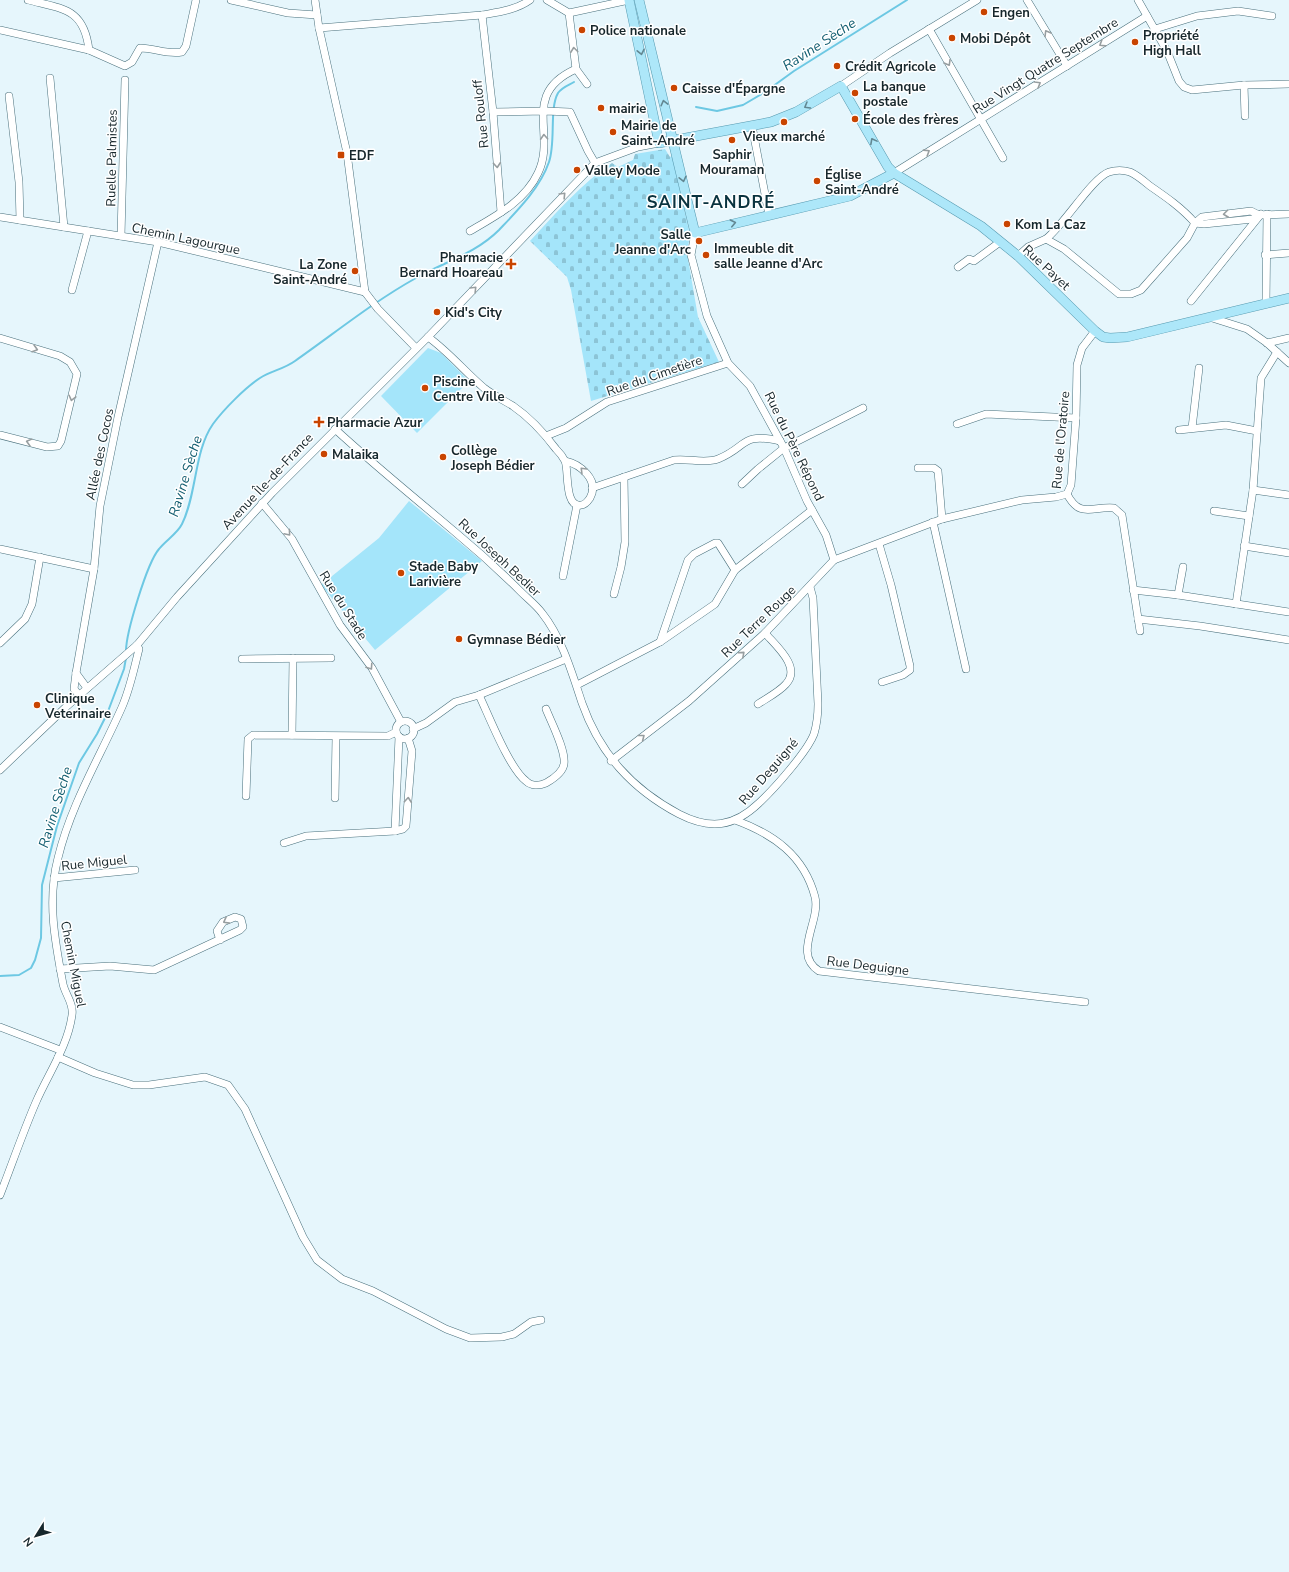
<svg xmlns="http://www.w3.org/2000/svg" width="1289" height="1572" viewBox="0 0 1289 1572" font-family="'Nunito Sans',sans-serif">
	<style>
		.grass { fill: #a4e5fa }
		.cemetery { fill: url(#cemetery-stones) }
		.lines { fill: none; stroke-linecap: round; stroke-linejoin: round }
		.stream { stroke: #6dc8e3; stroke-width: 2 }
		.minor-casing { stroke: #49707c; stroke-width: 8 }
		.major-casing { stroke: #5599af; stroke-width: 10 }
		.minor { stroke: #fff; stroke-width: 7 }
		.major { stroke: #ade7f9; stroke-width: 9 }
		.oneway { stroke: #979ea0 }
		.oneway2 { stroke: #628792 }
		.poi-dot { fill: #c94400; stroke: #fff; stroke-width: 1.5 }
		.labels { text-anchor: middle; stroke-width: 3; stroke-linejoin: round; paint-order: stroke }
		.poi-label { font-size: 13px; font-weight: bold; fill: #17272c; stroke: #fff; text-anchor: start }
		.street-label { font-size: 13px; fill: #17272c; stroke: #fff }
		.water-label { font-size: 14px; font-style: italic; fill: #135e71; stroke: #fff }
		.district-label { font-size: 17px; font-weight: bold; letter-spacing: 1px; fill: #0a333f; stroke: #fff }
	</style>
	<defs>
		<pattern id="cemetery-stones" width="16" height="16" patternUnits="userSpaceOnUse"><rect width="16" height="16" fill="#a4e5fa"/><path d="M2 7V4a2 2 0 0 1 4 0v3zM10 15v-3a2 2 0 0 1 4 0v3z" fill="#8cc4d6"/></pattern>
	</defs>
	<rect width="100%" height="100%" fill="#e6f6fc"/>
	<!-- grass -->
	<g class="grass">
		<polygon points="428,348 441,353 469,381 417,433 381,396"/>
		<polygon points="409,501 482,561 375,650 321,585 379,538"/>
	</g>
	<!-- cemetery -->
	<path class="cemetery" d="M665 149 670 157 672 156 690 235 687 253 698 317 719 362 591 401 571 290 567 277 530 241C556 213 581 184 612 163L618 167 633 160 635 154Z"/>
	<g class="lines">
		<!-- stream -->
		<g class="stream">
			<polyline points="696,107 717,111 743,105 765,92 794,71 907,0"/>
			<path d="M126 651C126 633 147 563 159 549 166 540 177 534 182 524 197 494 194 451 213 424 224 409 245 388 260 378 271 371 284 369 295 361 335 333 373 302 416 278 444 262 475 254 499 230 518 210 540 188 549 162 556 142 549 109 558 93 562 87 569 85 574 82"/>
			<polyline points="0,976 19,975 31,968 35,960 41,938 42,885 57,826 79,763 97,734 107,714 124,669 126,658"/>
		</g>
		<!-- minor casing -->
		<g class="minor-casing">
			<g id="minor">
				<path d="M28 0C63 9 84 8 89 50"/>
				<polyline points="231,0 288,13 317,15"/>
				<polyline points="315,0 319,28 347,153 365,292 378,309 416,348"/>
				<polyline points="547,0 569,13 629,0"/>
				<polyline points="1027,0 1067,66"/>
				<polyline points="1138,0 1167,51 1179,81 1184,87 1192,90 1244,85 1289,84"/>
				<polyline points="569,13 576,69 587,84"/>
				<polyline points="482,15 493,112 501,212"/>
				<path d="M319 28 482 15C499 12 516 10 530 0"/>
				<polyline points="929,29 1003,158"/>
				<polyline points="1155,29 1197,16 1238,11 1272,16"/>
				<path d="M0 30 89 50 125 66 132 62 140 48C155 48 167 55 182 52L186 46 196 0"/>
				<polyline points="50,78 64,227"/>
				<polyline points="1244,85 1245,116"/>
				<polyline points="841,86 890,53 977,0"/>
				<polyline points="9,96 19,182 20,220"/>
				<polyline points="493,112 545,111 570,112 588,151 595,163"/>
				<polyline points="752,126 769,215"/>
				<polyline points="894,173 1147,16"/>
				<polyline points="0,217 158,242 365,292"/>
				<polyline points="1195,223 1204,224 1253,219 1259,215"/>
				<path d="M470 231C496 216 525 201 538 173 557 134 520 94 576 69"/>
				<polyline points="695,233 691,255 707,316 728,363 750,386 784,448 807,501 826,535 834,560"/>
				<polyline points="121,236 125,80"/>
				<path d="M1046 239C1064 225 1092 178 1109 172 1115 170 1124 170 1130 172 1137 175 1144 181 1150 186 1166 197 1182 208 1195 223"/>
				<polyline points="1265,255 1289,253"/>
				<polyline points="1018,256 1028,247 1046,239 1064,249 1119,294 1131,294 1141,290 1187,238 1195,223 1202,217 1251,211 1259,215 1289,214"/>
				<polyline points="958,267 969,259 974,261 1000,242"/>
				<polyline points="72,290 88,231"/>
				<polyline points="1191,301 1261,214"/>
				<polyline points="1266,304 1267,214"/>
				<polyline points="1209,317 1247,329 1267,343 1289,363"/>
				<path d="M428 337C449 352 465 372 484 388 493 395 503 400 513 406 529 417 544 433 556 449 559 452 563 457 565 461 569 470 564 508 581 505 585 505 588 501 590 498 600 480 580 464 565 461"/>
				<polyline points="0,338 60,356 70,362 77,374 61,441 58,446 47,447 0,435"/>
				<polyline points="1267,343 1289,338"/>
				<polyline points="957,424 986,414 1076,418"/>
				<polyline points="1192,428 1199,368"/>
				<path d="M335 429C374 465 415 498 455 532 478 551 500 571 521 592 528 599 536 605 542 613 562 638 572 673 582 703 600 754 632 789 679 814 710 830 734 827 759 803 774 789 807 752 814 734 817 724 818 714 818 704L813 598 810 587"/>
				<polyline points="1179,430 1226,425 1257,431"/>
				<polyline points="546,436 566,428 607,402 728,363"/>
				<polyline points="918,468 934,468 938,471 942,519"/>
				<polyline points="742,484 758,469 784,448 863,408"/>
				<path d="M592 488 674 460C688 458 704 464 718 459 748 447 740 432 780 441"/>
				<polyline points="1253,490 1289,495"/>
				<path d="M1067 494C1080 519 1092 506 1114 508L1122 515 1140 631"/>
				<polyline points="1067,494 1071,485 1076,418 1077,365 1082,348 1095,331"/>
				<polyline points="262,503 292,539 340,625 372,668 401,722"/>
				<polyline points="1214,511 1249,516"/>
				<polyline points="933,522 966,669"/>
				<polyline points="879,544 891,585 910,666 910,670 903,675 882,682"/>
				<polyline points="1244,546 1289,553"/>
				<polyline points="0,549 94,569"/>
				<polyline points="563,576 577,505"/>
				<polyline points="1133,590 1178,595 1289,612"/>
				<polyline points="614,594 621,567 625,542 624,477"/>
				<polyline points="1178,595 1183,567"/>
				<polyline points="1236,604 1253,490 1261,378 1277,352"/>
				<polyline points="1138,619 1200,626 1289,640"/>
				<polyline points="660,642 688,560 694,554 715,543 718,543 735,570"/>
				<polyline points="0,643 25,619 32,604 40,557"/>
				<polyline points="242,659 331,658"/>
				<polyline points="76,673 87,688"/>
				<polyline points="577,685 660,642 715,604 735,570 812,510"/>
				<polyline points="79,695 74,689 76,673 94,569 100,506 118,417 158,242"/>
				<path d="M479 695C489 716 509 768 526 781 531 786 539 786 546 783 553 779 563 772 564 764 566 750 551 722 546 709"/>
				<path d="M758 704C767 698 779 692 786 684 802 667 775 645 765 633"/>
				<circle cx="405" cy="730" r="9"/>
				<polyline points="413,729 426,723 455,702 479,695 566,659"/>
				<polyline points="292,735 293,658"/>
				<polyline points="611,761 689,701 765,633 834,560 942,519 1022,500 1056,497 1067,494"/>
				<polyline points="0,770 67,706 137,645 177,597 272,493 428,337 595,163 638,147 659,143"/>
				<polyline points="246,796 248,739 253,735 388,736 396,732"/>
				<polyline points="335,798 336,737"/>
				<path d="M735 820C773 834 804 855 815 897 821 921 792 954 819 971L1085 1002"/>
				<polyline points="395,831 399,737"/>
				<polyline points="284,843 306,836 395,831 403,829 406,826 412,751 408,738"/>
				<polyline points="54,878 135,870"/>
				<polyline points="60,969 110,966 154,970 240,930 243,927 241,919 235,917 223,922 217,931 220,940"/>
				<polyline points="0,1027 60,1050"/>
				<polyline points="58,1057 95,1073 133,1085 149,1085 205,1077 228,1085 245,1109 303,1237 317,1260 342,1279 373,1291 446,1329 470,1338 502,1337 514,1334 531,1322 541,1320"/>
				<path d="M0 1195C12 1164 23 1132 36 1102 48 1074 68 1046 72 1015 74 1004 65 994 63 984 55 942 47 900 58 858 71 804 100 757 122 707 130 689 134 669 139 649L137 645"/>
			</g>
		</g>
		<!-- major casing -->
		<g class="major-casing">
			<g id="major">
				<polyline points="629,0 659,143 771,122 796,112 841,86 888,167 894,173 981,226 1018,256 1095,331 1103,337 1110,338 1127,337 1289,298"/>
				<polyline points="639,0 695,233 850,196 894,173"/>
			</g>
		</g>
		<!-- minor -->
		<use href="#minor" class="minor"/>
		<!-- major -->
		<use href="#major" class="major"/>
	</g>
	<!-- one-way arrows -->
	<defs><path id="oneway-chevron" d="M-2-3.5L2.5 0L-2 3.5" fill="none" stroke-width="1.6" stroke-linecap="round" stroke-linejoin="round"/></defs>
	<g class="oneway">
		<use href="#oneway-chevron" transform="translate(1047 33) rotate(-121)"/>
		<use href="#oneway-chevron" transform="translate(1102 44) rotate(148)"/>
		<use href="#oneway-chevron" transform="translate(574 50) rotate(-97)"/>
		<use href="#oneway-chevron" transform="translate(948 63) rotate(60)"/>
		<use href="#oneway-chevron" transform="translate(1038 84) rotate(-31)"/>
		<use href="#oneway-chevron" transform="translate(544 137) rotate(-93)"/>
		<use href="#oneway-chevron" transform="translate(927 152) rotate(-32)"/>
		<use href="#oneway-chevron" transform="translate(497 165) rotate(85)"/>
		<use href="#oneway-chevron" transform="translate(563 195) rotate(-46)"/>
		<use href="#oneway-chevron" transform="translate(1226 214) rotate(173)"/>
		<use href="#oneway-chevron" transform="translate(474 289) rotate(-46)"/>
		<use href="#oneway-chevron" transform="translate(35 349) rotate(16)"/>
		<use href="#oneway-chevron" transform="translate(72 398) rotate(104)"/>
		<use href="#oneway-chevron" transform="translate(29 442) rotate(-165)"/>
		<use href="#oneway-chevron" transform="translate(583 470) rotate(-135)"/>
		<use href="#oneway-chevron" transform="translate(288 533) rotate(50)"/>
		<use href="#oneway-chevron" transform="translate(742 654) rotate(-42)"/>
		<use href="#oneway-chevron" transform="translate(370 667) rotate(56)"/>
		<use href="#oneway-chevron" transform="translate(642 737) rotate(-38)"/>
		<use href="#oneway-chevron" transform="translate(408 800) rotate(-85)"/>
		<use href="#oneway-chevron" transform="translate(226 921) rotate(152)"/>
	</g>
	<g class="oneway2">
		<use href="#oneway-chevron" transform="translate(641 52) rotate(78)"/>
		<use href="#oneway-chevron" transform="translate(664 103) rotate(-104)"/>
		<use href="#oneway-chevron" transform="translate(807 106) rotate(150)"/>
		<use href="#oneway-chevron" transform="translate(873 141) rotate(-118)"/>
		<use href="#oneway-chevron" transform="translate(683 179) rotate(77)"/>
		<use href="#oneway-chevron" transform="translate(733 223) rotate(-13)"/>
	</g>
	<!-- markers -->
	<g class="poi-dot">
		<circle cx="984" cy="12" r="4"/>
		<circle cx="582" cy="30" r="4"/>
		<circle cx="952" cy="38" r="4"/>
		<circle cx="1135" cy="42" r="4"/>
		<circle cx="837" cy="66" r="4"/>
		<circle cx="674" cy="88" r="4"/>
		<circle cx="855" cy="93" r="4"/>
		<circle cx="601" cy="108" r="4"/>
		<circle cx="855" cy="119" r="4"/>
		<circle cx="784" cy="122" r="4"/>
		<circle cx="613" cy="132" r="4"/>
		<circle cx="732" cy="140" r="4"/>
		<rect x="337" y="151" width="8" height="8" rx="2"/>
		<circle cx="577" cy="170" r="4"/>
		<circle cx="817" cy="181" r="4"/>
		<circle cx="1007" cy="224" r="4"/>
		<circle cx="699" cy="241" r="4"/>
		<circle cx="706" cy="255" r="4"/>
		<path d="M509 258h4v4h4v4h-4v4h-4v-4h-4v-4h4z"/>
		<circle cx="355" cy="271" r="4"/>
		<circle cx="437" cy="312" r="4"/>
		<circle cx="425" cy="388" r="4"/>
		<path d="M317 416h4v4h4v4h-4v4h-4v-4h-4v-4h4z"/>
		<circle cx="324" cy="454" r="4"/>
		<circle cx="443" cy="457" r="4"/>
		<circle cx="401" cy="573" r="4"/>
		<circle cx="459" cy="639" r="4"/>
		<circle cx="37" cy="705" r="4"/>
	</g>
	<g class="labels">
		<!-- poi labels -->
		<g class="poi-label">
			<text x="992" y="17">Engen</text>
			<text x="590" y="35">Police nationale</text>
			<text x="1143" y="40">Propriété<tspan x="1143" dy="15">High Hall</tspan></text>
			<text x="960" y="43">Mobi Dépôt</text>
			<text x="845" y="71">Crédit Agricole</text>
			<text x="863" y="91">La banque<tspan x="863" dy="15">postale</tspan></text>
			<text x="682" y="93">Caisse d'Épargne</text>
			<text x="609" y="113">mairie</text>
			<text x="863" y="124">École des frères</text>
			<text x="621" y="130">Mairie de<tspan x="621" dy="15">Saint-André</tspan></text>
			<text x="784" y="141" text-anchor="middle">Vieux marché</text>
			<text x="732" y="159" text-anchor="middle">Saphir<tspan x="732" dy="15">Mouraman</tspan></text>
			<text x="349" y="160">EDF</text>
			<text x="585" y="175">Valley Mode</text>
			<text x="825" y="179">Église<tspan x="825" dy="15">Saint-André</tspan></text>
			<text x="1015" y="229">Kom La Caz</text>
			<text x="691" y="239" text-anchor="end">Salle<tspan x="691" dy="15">Jeanne d'Arc</tspan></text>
			<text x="714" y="253">Immeuble dit<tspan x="714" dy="15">salle Jeanne d'Arc</tspan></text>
			<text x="503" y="262" text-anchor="end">Pharmacie<tspan x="503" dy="15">Bernard Hoareau</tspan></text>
			<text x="347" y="269" text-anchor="end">La Zone<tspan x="347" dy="15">Saint-André</tspan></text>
			<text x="445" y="317">Kid's City</text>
			<text x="433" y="386">Piscine<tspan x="433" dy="15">Centre Ville</tspan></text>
			<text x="327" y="427">Pharmacie Azur</text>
			<text x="451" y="455">Collège<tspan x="451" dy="15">Joseph Bédier</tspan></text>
			<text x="332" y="459">Malaika</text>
			<text x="409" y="571">Stade Baby<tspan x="409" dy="15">Larivière</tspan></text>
			<text x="467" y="644">Gymnase Bédier</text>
			<text x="45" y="703">Clinique<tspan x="45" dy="15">Veterinaire</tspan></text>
		</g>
		<!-- street labels -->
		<g class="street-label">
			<text transform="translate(1045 65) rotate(-32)" y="5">Rue Vingt Quatre Septembre</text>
			<text transform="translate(480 114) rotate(-96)" y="5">Rue Rouloff</text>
			<text transform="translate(111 158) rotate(-89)" y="5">Ruelle Palmistes</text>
			<text transform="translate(186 238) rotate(12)" y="5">Chemin Lagourgue</text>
			<text transform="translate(1047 267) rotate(43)" y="5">Rue Payet</text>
			<text transform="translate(654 375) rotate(-19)" y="5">Rue du Cimetière</text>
			<text transform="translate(1060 440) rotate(-85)" y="5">Rue de l'Oratoire</text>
			<text transform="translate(795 446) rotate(64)" y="5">Rue du Père Répond</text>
			<text transform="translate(99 454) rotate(-78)" y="5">Allée des Cocos</text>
			<text transform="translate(267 481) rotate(-47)" y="5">Avenue Île-de-France</text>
			<text transform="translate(500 557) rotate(43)" y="5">Rue Joseph Bedier</text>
			<text transform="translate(344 605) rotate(58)" y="5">Rue du Stade</text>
			<text transform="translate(758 621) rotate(-44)" y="5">Rue Terre Rouge</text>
			<text transform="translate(768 771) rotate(-49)" y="5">Rue Deguigné</text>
			<text transform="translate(94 862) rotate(-6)" y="5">Rue Miguel</text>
			<text transform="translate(74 964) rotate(79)" y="5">Chemin Miguel</text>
			<text transform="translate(868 965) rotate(7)" y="5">Rue Deguigne</text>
		</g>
		<!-- water labels -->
		<g class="water-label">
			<text transform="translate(819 44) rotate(-33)" y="5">Ravine Sèche</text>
			<text transform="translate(185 476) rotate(-73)" y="5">Ravine Sèche</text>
			<text transform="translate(55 807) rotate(-73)" y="5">Ravine Sèche</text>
		</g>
		<!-- district labels -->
		<g class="district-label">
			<text x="711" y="208">SAINT-ANDRÉ</text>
		</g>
	</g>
	<!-- north arrow -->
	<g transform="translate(36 1536) rotate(233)" stroke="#ffffff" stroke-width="3" paint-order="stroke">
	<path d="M0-3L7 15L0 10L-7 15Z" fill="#17272c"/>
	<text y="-6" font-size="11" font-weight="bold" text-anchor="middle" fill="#17272c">N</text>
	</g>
</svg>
